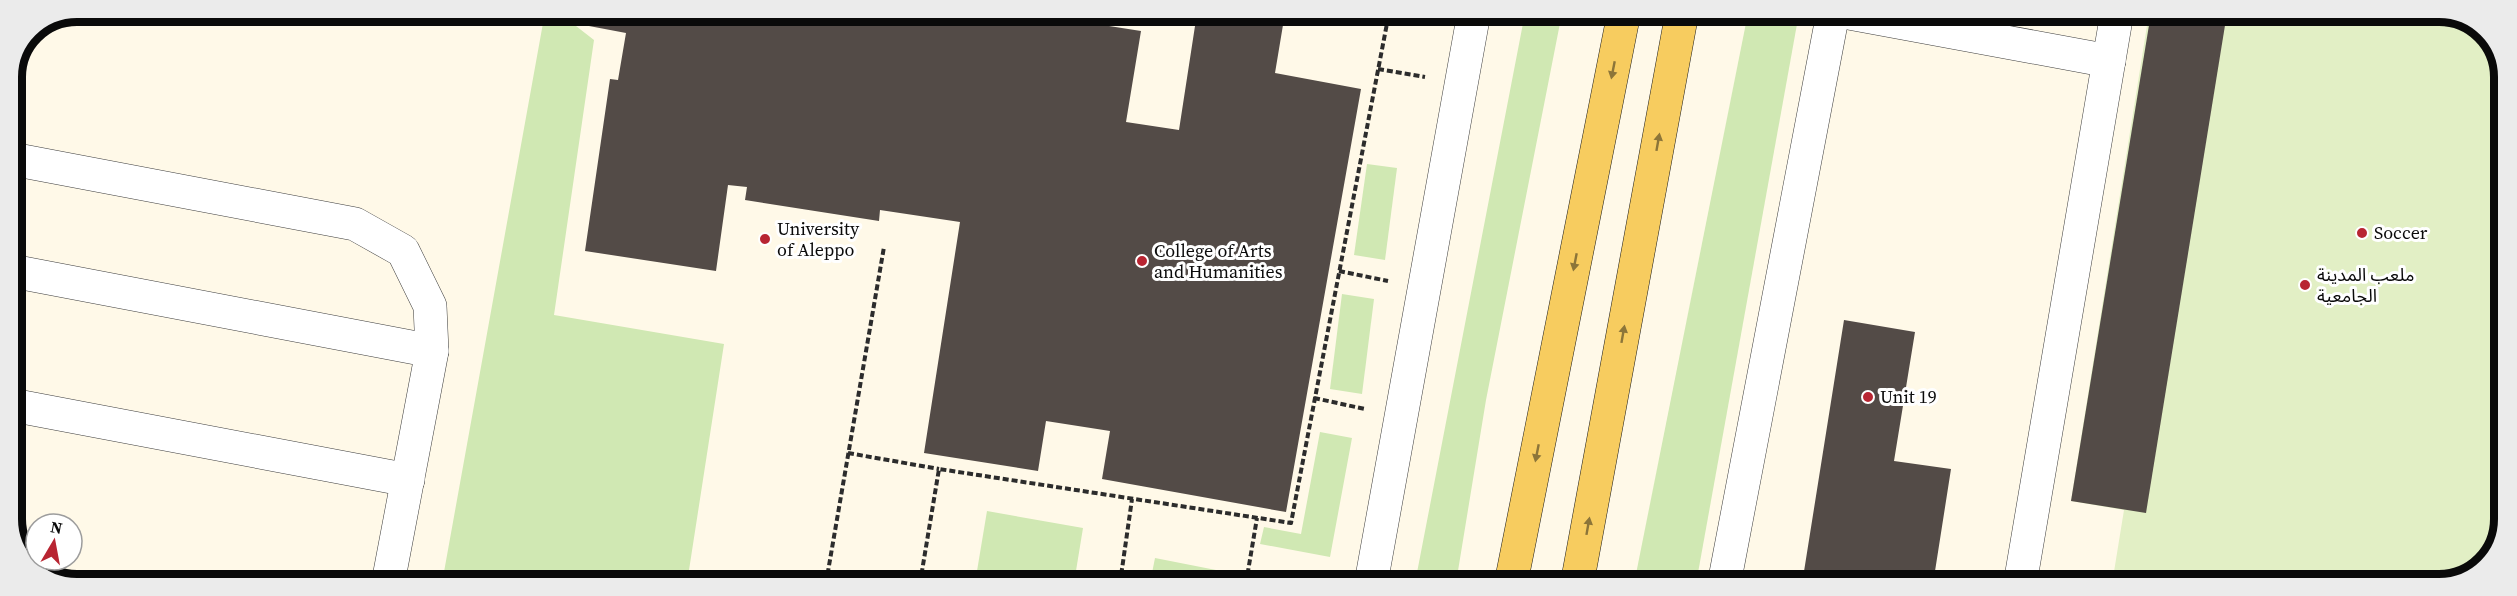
<svg xmlns="http://www.w3.org/2000/svg" width="2517" height="596" viewBox="0 0 2517 596" font-family="'Source Serif 4','Noto Sans Arabic',serif">
	<style>
		.green { fill: #d0e8b3 }
		.pitch { fill: #e2efc5 }
		.building { fill: #534b47 }
		.lines { fill: none; stroke-linecap: round; stroke-linejoin: round }
		.minor-casing { stroke: #3d3d3d; stroke-width: 34 }
		.major-casing { stroke: #1b1b1b; stroke-width: 34 }
		.path { stroke: #2c2c2c; stroke-width: 4; stroke-dasharray: 6 3; stroke-linecap: butt }
		.minor { stroke: #fff; stroke-width: 33 }
		.major { stroke: #f7cc5f; stroke-width: 33 }
		.oneway { fill: #8c7539 }
		.poi-dot { fill: #b82532; stroke: #fff; stroke-width: 2 }
		.labels { text-anchor: middle; stroke-width: 6; stroke-linejoin: round; paint-order: stroke }
		.poi-label { font-size: 18px; fill: #0a0a0a; stroke: #fff; text-anchor: start }
		.rim { fill: none; stroke: #0a0a0a; stroke-width: 8 }
	</style>
	<rect width="100%" height="100%" fill="#fff9e8"/>
	<!-- green -->
	<g class="green">
		<polygon points="545,12 558,12 594,40 554,315 724,344 687,583 442,583"/>
		<polygon points="1525,13 1562,13 1486,400 1456,583 1415,583"/>
		<polygon points="1748,13 1799,13 1696,584 1634,584"/>
		<polygon points="1367,164 1397,168 1385,260 1354,255"/>
		<polygon points="1342,294 1374,299 1362,394 1330,389"/>
		<polygon points="1320,432 1352,438 1330,557 1260,544 1264,527 1301,534"/>
		<polygon points="987,511 1083,528 1074,583 975,583"/>
		<polygon points="1155,558 1221,571 1219,583 1150,583"/>
		<polygon points="1255,572 1326,581 1325,583 1253,583"/>
	</g>
	<!-- pitch -->
	<polygon class="pitch" points="2149,13 2453,13 2488,34 2504,69 2504,532 2482,568 2440,584 2112,584 2124,510 2071,501"/>
	<!-- building -->
	<g class="building">
		<polygon points="591,12 1026,13 1141,31 1126,122 1179,130 1197,13 1285,13 1275,73 1361,89 1286,512 1102,479 1110,431 1046,421 1038,471 924,453 960,222 880,210 879,221 745,200 747,187 728,185 716,271 585,251 610,79 618,80 626,33 589,26"/>
		<polygon points="2151,13 2227,13 2146,513 2071,501"/>
		<polygon points="1844,320 1915,332 1894,461 1951,469 1933,584 1802,584"/>
	</g>
	<g class="lines">
		<!-- minor casing -->
		<g class="minor-casing">
			<g id="minor">
				<polyline points="1849,13 2109,61"/>
				<polyline points="12,159 355,224 403,251 430,306 432,351 388,583"/>
				<polyline points="12,271 432,351"/>
				<polyline points="12,405 408,480"/>
				<polyline points="1371,583 1474,13"/>
				<polyline points="1724,584 1833,13"/>
				<polyline points="2020,584 2117,13"/>
			</g>
		</g>
		<!-- major casing -->
		<g class="major-casing">
			<g id="major">
				<polyline points="1511,583 1624,13"/>
				<polyline points="1577,584 1682,13"/>
			</g>
		</g>
		<!-- path -->
		<g class="path">
			<polyline points="1378,69 1425,77"/>
			<polyline points="1339,271 1388,281"/>
			<polyline points="1314,398 1365,409"/>
			<polyline points="848,453 939,469"/>
			<polyline points="826,583 884,247"/>
			<polyline points="920,583 939,469 1291,523 1389,13"/>
			<polyline points="1120,583 1132,499"/>
			<polyline points="1246,583 1257,518"/>
		</g>
		<!-- minor -->
		<use href="#minor" class="minor"/>
		<!-- major -->
		<use href="#major" class="major"/>
	</g>
	<!-- one-way arrows -->
	<defs><path id="oneway-solid" d="M-6-.8H1V-3.2L6.5 0L1 3.2V.8H-6Z" transform="scale(1.5)"/></defs>
	<g class="oneway">
		<use href="#oneway-solid" transform="translate(1613 70) rotate(101)"/>
		<use href="#oneway-solid" transform="translate(1658 142) rotate(-80)"/>
		<use href="#oneway-solid" transform="translate(1575 262) rotate(101)"/>
		<use href="#oneway-solid" transform="translate(1623 334) rotate(-80)"/>
		<use href="#oneway-solid" transform="translate(1537 453) rotate(101)"/>
		<use href="#oneway-solid" transform="translate(1588 526) rotate(-80)"/>
	</g>
	<!-- markers -->
	<g class="poi-dot">
		<circle cx="2362" cy="233" r="6"/>
		<circle cx="765" cy="239" r="6"/>
		<circle cx="1142" cy="261" r="6"/>
		<circle cx="2305" cy="285" r="6"/>
		<circle cx="1868" cy="397" r="6"/>
	</g>
	<g class="labels">
		<!-- poi labels -->
		<g class="poi-label">
			<text x="777" y="235">University<tspan x="777" dy="21">of Aleppo</tspan></text>
			<text x="2374" y="239">Soccer</text>
			<text x="1154" y="257">College of Arts<tspan x="1154" dy="21">and Humanities</tspan></text>
			<text x="2317" y="281">ملعب المدينة<tspan x="2317" dy="21">الجامعية</tspan></text>
			<text x="1880" y="403">Unit 19</text>
		</g>
	</g>
	<!-- crop -->
	<path d="M0 0H2517V596H0ZM77 22H2439A55 55 0 0 1 2494 77V519A55 55 0 0 1 2439 574H77A55 55 0 0 1 22 519V77A55 55 0 0 1 77 22Z" fill="#ebebeb" fill-rule="evenodd"/>
	<path class="rim" d="M77 22H2439A55 55 0 0 1 2494 77V519A55 55 0 0 1 2439 574H77A55 55 0 0 1 22 519V77A55 55 0 0 1 77 22Z"/>
	<!-- north arrow -->
	<g transform="translate(54 542) rotate(10)"><circle r="28" fill="#ffffff" stroke="#9d9d9d" stroke-width="1.5"/>
	<path d="M0-4.5L10 22L0 15L-10 22Z" fill="#b82532"/>
	<text y="-9" font-size="16" font-weight="bold" text-anchor="middle" fill="#0a0a0a">N</text>
	</g>
</svg>
